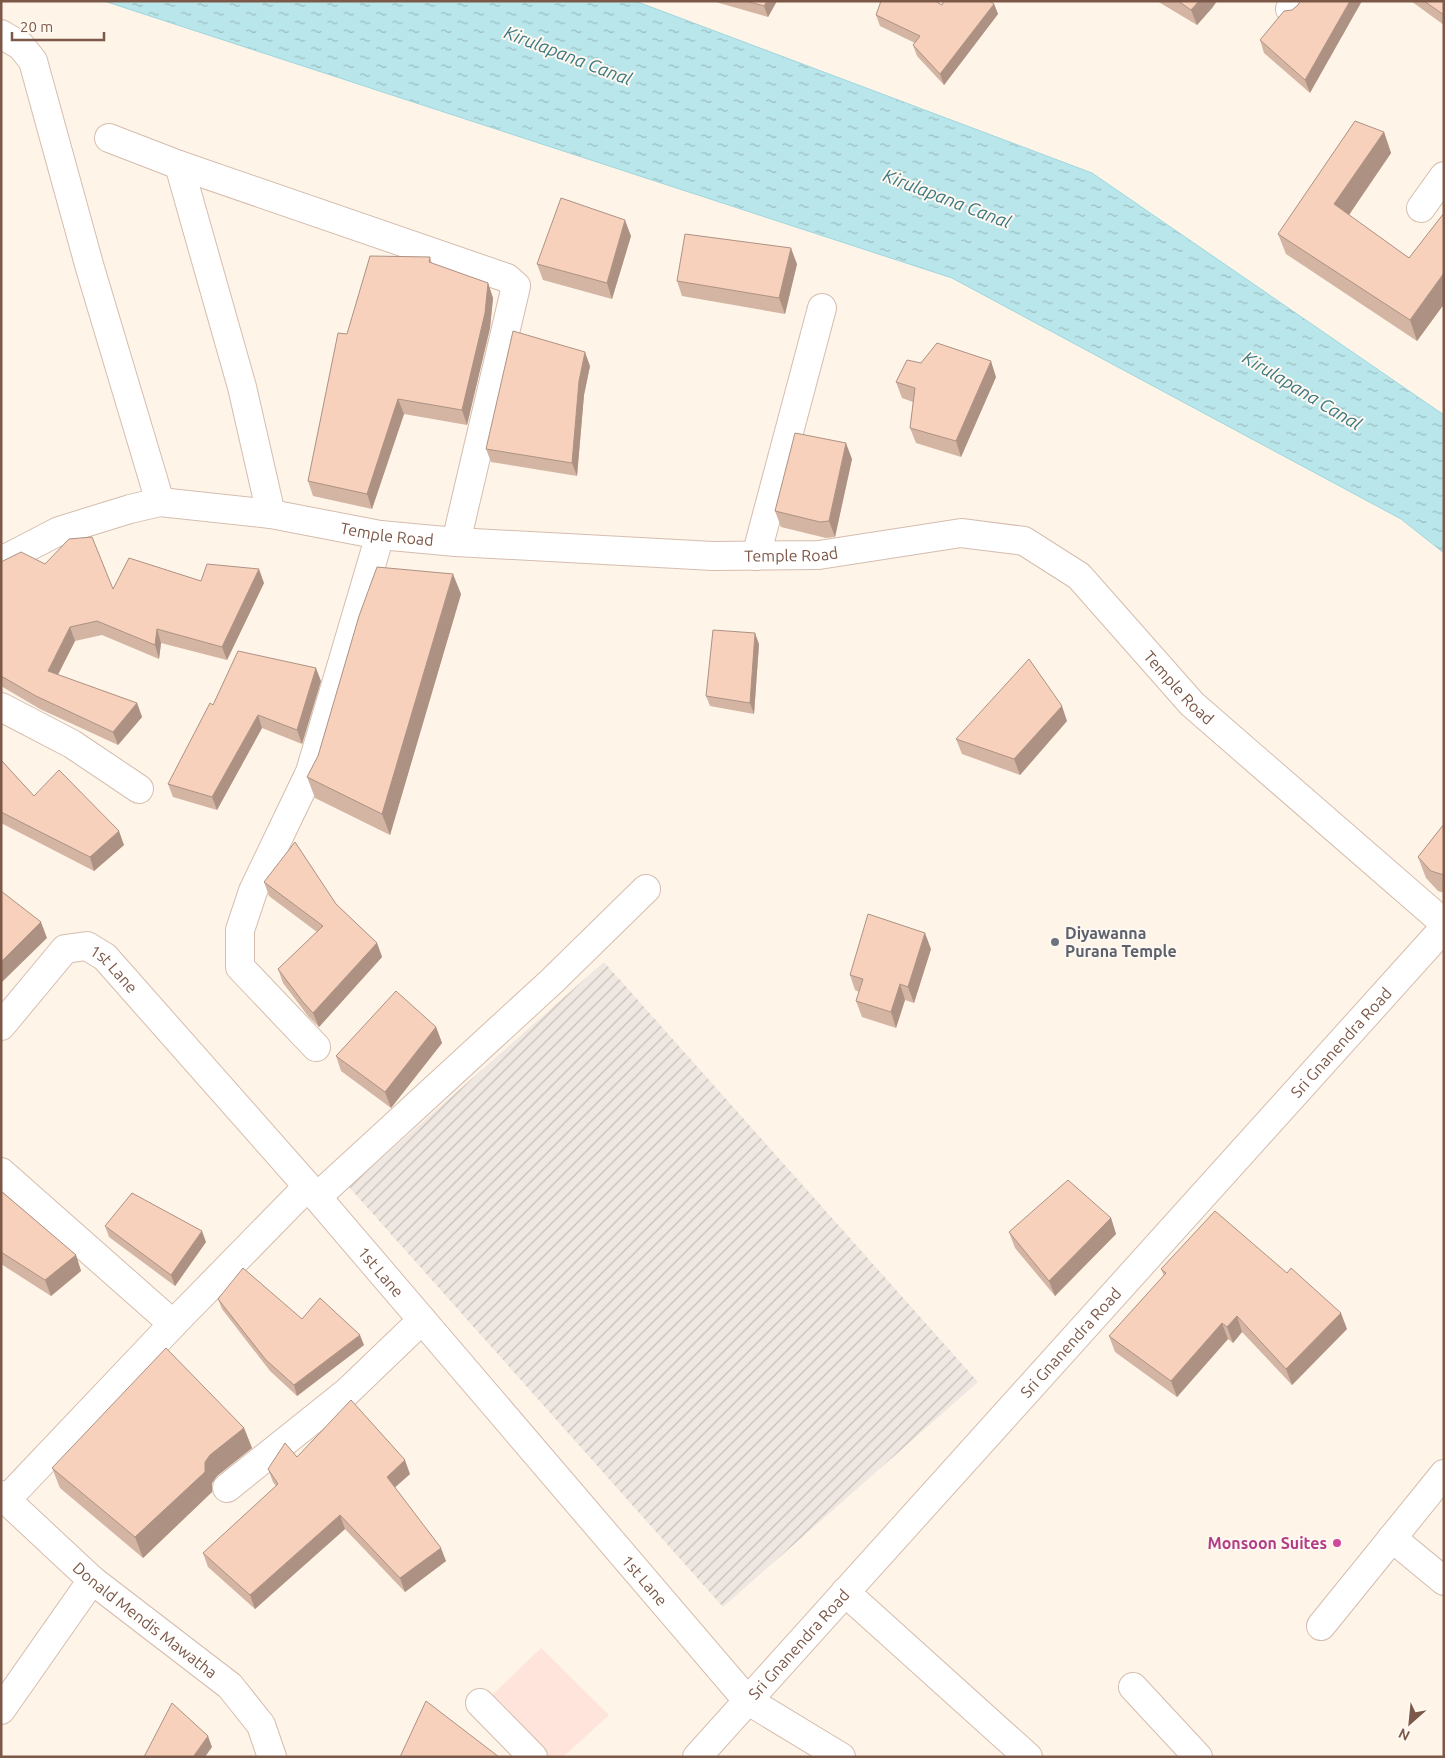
<svg xmlns="http://www.w3.org/2000/svg" width="1445" height="1758" viewBox="0 0 1445 1758" font-family="Ubuntu,sans-serif">
	<style>
		.commercial { fill: #ffe4db }
		.industrial { fill: url(#industrial-furrows) }
		.water { fill: url(#water-ripples); stroke: #9ed7de }
		.lines { fill: none; stroke-linecap: round; stroke-linejoin: round }
		.minor-casing { stroke: #d5bdae; stroke-width: 30 }
		.minor { stroke: #fff; stroke-width: 28 }
		.wall { fill: #d4b4a2 }
		.shaded-wall { fill: #ad9284 }
		.building { fill: #f7d1bc; stroke: #ad9284 }
		.worship-dot { fill: #6b7280; stroke: #fff8f0; stroke-width: 2 }
		.hotel-dot { fill: #d1479c; stroke: #fff8f0; stroke-width: 2 }
		.labels { text-anchor: middle; stroke-width: 4; stroke-linejoin: round; paint-order: stroke }
		.street-label { font-size: 16px; fill: #7c5848; stroke: #fff8f0 }
		.worship-label { font-size: 16px; font-weight: bold; fill: #5b616d; stroke: #fff8f0; text-anchor: start }
		.hotel-label { font-size: 16px; font-weight: bold; fill: #b23c85; stroke: #fff8f0; text-anchor: end }
		.water-label { font-size: 18px; font-style: italic; fill: #3a7982; stroke: #fff8f0 }
	</style>
	<defs>
		<pattern id="industrial-furrows" width="10" height="10" patternUnits="userSpaceOnUse" patternTransform="scale(1.25)"><rect width="10" height="10" fill="#efe7e1"/><path d="M-1 1l2-2M0 10L10 0M9 11l2-2" fill="none" stroke="#c7beb8"/></pattern>
		<pattern id="water-ripples" width="26" height="14" patternUnits="userSpaceOnUse" patternTransform="scale(1.25)"><rect width="26" height="14" fill="#b9e6eb"/><path d="M2 4q2-2 4 0t4 0M15 11q2-2 4 0t4 0" fill="none" stroke="#9bbdc0"/></pattern>
	</defs>
	<rect width="100%" height="100%" fill="#fef4e8"/>
	<!-- commercial -->
	<polygon class="commercial" points="541,1648 609,1715 563,1757 546,1757 488,1699"/>
	<!-- industrial -->
	<polygon class="industrial" points="604,962 978,1382 723,1607 349,1187"/>
	<!-- water -->
	<polygon class="water" points="104,1 635,1 1092,173 1444,415 1444,553 1401,519 952,278"/>
	<g class="lines">
		<!-- minor casing -->
		<g class="minor-casing">
			<g id="minor">
				<polyline points="1290,9 1295,1"/>
				<polyline points="1,34 21,46 33,61 90,268 160,502"/>
				<polyline points="109,138 179,165 507,278 516,286 456,542"/>
				<polyline points="179,165 242,387 271,514"/>
				<polyline points="1421,208 1444,176"/>
				<polyline points="756,556 822,308"/>
				<path id="s1" d="M1 561 59 531 130 509 160 502 271 514 380 535 456 542 713 556 819 555 961 533 1024 541 1079 576 1192 704 1444 923"/>
				<polyline points="1,707 72,744 139,789"/>
				<path id="s2" d="M1 1026 65 949 87 946 105 957 317 1197 747 1700 841 1757"/>
				<polyline points="316,1047 240,967 240,930 253,891 310,772 380,535"/>
				<polyline points="1,1172 173,1324"/>
				<polyline points="317,1197 552,981 646,889"/>
				<polyline points="227,1488 347,1392 422,1320"/>
				<path id="s3" d="M1 1495 92 1580 230 1686 261 1725 272 1757"/>
				<polyline points="7,1499 173,1324 307,1187"/>
				<polyline points="1392,1538 1444,1581"/>
				<polyline points="845,1592 1028,1757"/>
				<polyline points="1321,1626 1444,1474"/>
				<polyline points="1133,1687 1198,1757"/>
				<polyline points="480,1703 533,1757"/>
				<polyline points="1,1710 92,1580"/>
				<path id="s4" d="M697 1757 1444 928"/>
			</g>
		</g>
		<!-- minor -->
		<use href="#minor" class="minor"/>
	</g>
	<!-- wall -->
	<g class="wall">
		<polygon points="712,1 777,1 768,17"/>
		<polygon points="1157,1 1217,1 1212,8 1197,25"/>
		<polygon points="1411,1 1444,1 1444,25"/>
		<polygon points="994,4 998,14 944,85 917,56 913,45 915,43 880,26 876,15 942,5"/>
		<polygon points="1298,5 1310,93 1264,53 1260,40"/>
		<polygon points="1384,132 1391,153 1349,215 1409,258 1444,213 1444,304 1417,341 1286,254 1278,234"/>
		<polygon points="631,236 612,299 543,280 537,264"/>
		<polygon points="430,257 432,264 488,283 493,298 490,328 467,425 404,414 372,509 313,496 308,481 347,334"/>
		<polygon points="797,264 785,314 682,296 677,281"/>
		<polygon points="590,366 584,395 577,476 491,462 486,449"/>
		<polygon points="996,377 961,457 916,443 910,428 913,402 902,398 896,382"/>
		<polygon points="852,459 835,537 826,538 781,527 775,511"/>
		<polygon points="1,562 45,564 113,589 201,581 264,583 227,660 161,643 159,659 102,635 75,641 58,675 137,703 142,717 118,745 40,709 1,686"/>
		<polygon points="461,594 390,835 315,798 307,777"/>
		<polygon points="759,644 754,714 710,706 706,696"/>
		<polygon points="321,681 302,744 262,728 217,810 173,797 168,784 213,705"/>
		<polygon points="1067,721 1020,775 962,754 956,739"/>
		<polygon points="1,760 34,796 124,845 94,871 1,823"/>
		<polygon points="1444,824 1444,893 1438,891 1426,878 1418,857"/>
		<polygon points="264,882 336,904 377,943 382,957 319,1027 308,1016 283,983 278,969 317,932 269,896"/>
		<polygon points="931,949 914,1003 905,1000 896,1028 862,1017 856,1001 859,992 855,990 850,975"/>
		<polygon points="436,1027 442,1043 391,1108 341,1071 336,1056"/>
		<polygon points="1,1191 76,1255 81,1271 51,1296 1,1264"/>
		<polygon points="1111,1218 1116,1234 1055,1296 1015,1248 1009,1232"/>
		<polygon points="105,1226 206,1242 175,1286 109,1237"/>
		<polygon points="1161,1269 1347,1329 1292,1385 1242,1332 1233,1343 1228,1339 1177,1397 1115,1352 1109,1336 1164,1276"/>
		<polygon points="218,1299 302,1319 364,1345 297,1396 270,1371 222,1309"/>
		<polygon points="244,1428 252,1448 217,1476 212,1483 212,1492 143,1558 60,1488 52,1468"/>
		<polygon points="297,1457 410,1474 395,1487 446,1561 405,1592 345,1529 255,1609 208,1567 203,1553 276,1486 273,1482 268,1469"/>
	</g>
	<!-- shaded-wall -->
	<g class="shaded-wall">
		<polygon points="767,1 777,1 768,17 764,6"/>
		<polygon points="1199,1 1217,1 1212,8 1197,25 1191,10"/>
		<polygon points="1350,1 1362,1 1310,93 1305,80"/>
		<polygon points="994,4 998,14 944,85 940,74"/>
		<polygon points="1384,132 1391,153 1342,225 1334,204"/>
		<polygon points="625,220 631,236 612,299 607,283"/>
		<polygon points="791,248 797,264 785,314 779,298"/>
		<polygon points="1444,273 1444,304 1417,341 1410,320"/>
		<polygon points="488,283 493,298 490,328 467,425 462,410"/>
		<polygon points="585,352 590,366 584,395 577,476 572,463 579,381"/>
		<polygon points="991,361 996,377 961,457 956,441"/>
		<polygon points="398,399 404,414 372,509 367,494"/>
		<polygon points="846,443 852,459 835,537 829,521"/>
		<polygon points="259,569 264,583 227,660 222,647"/>
		<polygon points="453,574 461,594 390,835 382,814"/>
		<polygon points="70,627 75,641 53,684 48,671"/>
		<polygon points="157,629 161,643 159,659 155,645"/>
		<polygon points="755,633 759,644 754,714 750,703"/>
		<polygon points="316,668 321,681 302,744 297,730"/>
		<polygon points="137,703 142,717 118,745 113,732"/>
		<polygon points="1062,706 1067,721 1020,775 1014,759"/>
		<polygon points="258,715 262,728 217,810 212,797"/>
		<polygon points="119,831 124,845 94,871 90,857"/>
		<polygon points="41,922 47,938 1,983 1,962"/>
		<polygon points="925,933 931,949 914,1003 908,987"/>
		<polygon points="377,943 382,957 319,1027 313,1013"/>
		<polygon points="900,984 905,1000 896,1028 891,1012"/>
		<polygon points="436,1027 442,1043 391,1108 385,1092"/>
		<polygon points="1111,1218 1116,1234 1055,1296 1049,1281"/>
		<polygon points="202,1231 206,1242 175,1286 171,1275"/>
		<polygon points="76,1255 81,1271 51,1296 45,1280"/>
		<polygon points="1341,1313 1347,1329 1292,1385 1286,1369"/>
		<polygon points="1237,1316 1242,1332 1233,1343 1227,1327"/>
		<polygon points="1222,1323 1228,1339 1177,1397 1171,1381"/>
		<polygon points="360,1335 364,1345 297,1396 294,1385"/>
		<polygon points="244,1428 252,1448 217,1476 212,1483 212,1492 143,1558 135,1537 205,1462 210,1455"/>
		<polygon points="405,1460 410,1474 392,1490 387,1477"/>
		<polygon points="340,1515 345,1529 255,1609 250,1595"/>
		<polygon points="441,1548 446,1561 405,1592 400,1578"/>
		<polygon points="208,1736 212,1747 205,1757 193,1757"/>
	</g>
	<!-- building -->
	<g class="building">
		<polygon points="746,1 767,1 764,6"/>
		<polygon points="881,1 935,1 942,5 944,1 990,1 994,4 940,74 913,45 920,36 876,15"/>
		<polygon points="1178,1 1199,1 1191,10"/>
		<polygon points="1300,1 1350,1 1305,80 1260,40 1284,11 1292,10 1298,5"/>
		<polygon points="1424,1 1444,1 1444,15"/>
		<polygon points="1355,121 1384,132 1334,204 1409,258 1444,213 1444,273 1410,320 1278,234"/>
		<polygon points="561,198 625,220 607,283 537,264"/>
		<polygon points="685,234 791,248 779,298 677,281"/>
		<polygon points="370,256 430,257 429,262 488,283 485,313 462,410 398,399 367,494 308,481 338,333 347,334"/>
		<polygon points="513,331 585,352 579,381 572,463 486,449"/>
		<polygon points="937,343 991,361 956,441 910,428 915,388 896,382 907,360 921,363"/>
		<polygon points="795,433 846,443 829,521 820,522 775,511"/>
		<polygon points="92,537 113,589 129,558 201,581 207,564 259,569 222,647 157,629 155,645 97,621 70,627 48,671 137,703 113,732 36,696 1,676 1,562 21,552 45,564 69,539"/>
		<polygon points="377,567 453,574 382,814 307,777 318,756 359,616"/>
		<polygon points="713,630 755,633 750,703 706,696"/>
		<polygon points="238,651 316,668 297,730 258,715 212,797 168,784 210,703 213,705"/>
		<polygon points="1029,659 1062,706 1014,759 956,739"/>
		<polygon points="1,760 34,796 59,770 119,831 90,857 1,812"/>
		<polygon points="1444,824 1444,875 1431,871 1418,857"/>
		<polygon points="295,842 336,904 377,943 313,1013 303,1002 278,969 323,926 264,882"/>
		<polygon points="1,891 41,922 1,962"/>
		<polygon points="868,914 925,933 908,987 900,984 891,1012 856,1001 863,979 850,975"/>
		<polygon points="396,991 436,1027 385,1092 336,1056"/>
		<polygon points="1068,1180 1111,1218 1049,1281 1009,1232"/>
		<polygon points="1,1191 76,1255 45,1280 1,1252"/>
		<polygon points="132,1193 202,1231 171,1275 105,1226"/>
		<polygon points="1215,1211 1287,1273 1291,1268 1341,1313 1286,1369 1237,1316 1227,1327 1222,1323 1171,1381 1109,1336 1166,1273 1161,1269"/>
		<polygon points="243,1268 302,1319 320,1298 360,1335 294,1385 266,1360 218,1299"/>
		<polygon points="166,1348 244,1428 210,1455 205,1462 205,1472 135,1537 52,1468"/>
		<polygon points="351,1400 405,1460 387,1477 441,1548 400,1578 340,1515 250,1595 203,1553 278,1484 268,1469 285,1443 297,1457"/>
		<polygon points="426,1701 499,1757 400,1757"/>
		<polygon points="172,1703 208,1736 193,1757 144,1757"/>
	</g>
	<!-- markers -->
	<circle class="worship-dot" cx="1055" cy="942" r="5"/>
	<circle class="hotel-dot" cx="1337" cy="1543" r="5"/>
	<g class="labels">
		<!-- street labels -->
		<g class="street-label">
			<text dy="6" stroke="none"><textPath href="#s1" startOffset="400">Temple Road</textPath></text>
			<text dy="6" stroke="none"><textPath href="#s1" startOffset="805">Temple Road</textPath></text>
			<text dy="6" stroke="none"><textPath href="#s1" startOffset="1255">Temple Road</textPath></text>
			<text dy="6" stroke="none"><textPath href="#s2" startOffset="158">1st Lane</textPath></text>
			<text dy="6" stroke="none"><textPath href="#s4" startOffset="962">Sri Gnanendra Road</textPath></text>
			<text dy="6" stroke="none"><textPath href="#s2" startOffset="562">1st Lane</textPath></text>
			<text dy="6" stroke="none"><textPath href="#s4" startOffset="558">Sri Gnanendra Road</textPath></text>
			<text dy="6" stroke="none"><textPath href="#s2" startOffset="968">1st Lane</textPath></text>
			<text dy="6" stroke="none"><textPath href="#s3" startOffset="191">Donald Mendis Mawatha</textPath></text>
			<text dy="6" stroke="none"><textPath href="#s4" startOffset="152">Sri Gnanendra Road</textPath></text>
		</g>
		<!-- worship labels -->
		<g class="worship-label">
			<text x="1065" y="939">Diyawanna<tspan x="1065" dy="18">Purana Temple</tspan></text>
		</g>
		<!-- hotel labels -->
		<g class="hotel-label">
			<text x="1327" y="1549">Monsoon Suites</text>
		</g>
		<!-- water labels -->
		<g class="water-label">
			<text transform="translate(568 56) rotate(21)" y="6">Kirulapana Canal</text>
			<text transform="translate(947 199) rotate(21)" y="6">Kirulapana Canal</text>
			<text transform="translate(1302 391) rotate(31)" y="6">Kirulapana Canal</text>
		</g>
	</g>
	<!-- border -->
	<rect width="1445" height="1758" fill="none" stroke="#7c5848" stroke-width="5"/>
	<!-- north arrow -->
	<g transform="translate(1410 1723) rotate(207)" stroke="#fff8f0" stroke-width="4" paint-order="stroke">
	<path d="M0-4L9 19L0 12L-9 19Z" fill="#7c5848"/>
	<text y="-8" font-size="14" font-weight="bold" text-anchor="middle" fill="#7c5848">N</text>
	</g>
	<!-- scale -->
	<path d="M12 32v8h92v-8" fill="none" stroke="#7c5848" stroke-width="2.5"/>
	<text x="20" y="32" font-size="15" fill="#7c5848" stroke="#fff8f0" stroke-width="4" paint-order="stroke">20 m</text>
</svg>
